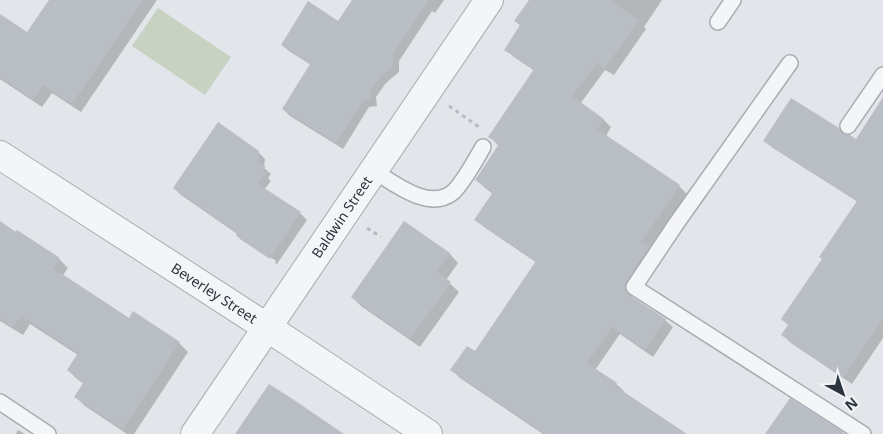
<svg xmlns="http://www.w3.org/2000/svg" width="883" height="434" viewBox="0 0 883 434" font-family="'Noto Sans',sans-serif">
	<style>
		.green { fill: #c8d2c3 }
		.shadow { fill: #0003 }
		.building { fill: #b9bec5 }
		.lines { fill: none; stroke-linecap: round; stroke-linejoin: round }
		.service-casing { stroke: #a7acb3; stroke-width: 18 }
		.minor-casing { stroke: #a7acb3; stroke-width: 30 }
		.tertiary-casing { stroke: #a7acb3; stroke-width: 30 }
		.path { stroke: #b8bbc0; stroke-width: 3; stroke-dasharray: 4 4; stroke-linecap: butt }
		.service { stroke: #f4f5f7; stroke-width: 15 }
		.minor { stroke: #f4f5f7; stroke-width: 28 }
		.tertiary { stroke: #f4f5f7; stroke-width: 28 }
		.labels { text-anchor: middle; stroke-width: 5; stroke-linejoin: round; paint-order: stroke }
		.street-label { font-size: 14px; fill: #2b333f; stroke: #f1f4f6 }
	</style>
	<rect width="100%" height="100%" fill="#e2e5e9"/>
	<!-- green -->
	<polygon class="green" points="158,8 231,57 205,95 132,46"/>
	<!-- shadow -->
	<g class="shadow">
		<polygon points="50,0 157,0 81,112 52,93 42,107 0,79 0,15 28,34"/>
		<polygon points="353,0 444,0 435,13 432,11 399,61 399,72 386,83 376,97 377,106 369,107 343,149 290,116 283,109 311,65 289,51 282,45 338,23"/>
		<polygon points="530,0 662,0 644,27 646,29 614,75 605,70 580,104 604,120 611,127 606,136 679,186 687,194 649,249 656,256 632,294 632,298 665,320 673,327 653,357 620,334 595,370 616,384 624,391 623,393 685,434 543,434 460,378 452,370 476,353 537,263 484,227 476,219 493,194 485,188 477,180 499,146 490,137 535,71 514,57 506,49 521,26 516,21"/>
		<polygon points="883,102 883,338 852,384 791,343 783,335 823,259 858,202 773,148 765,141 838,129 844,135 856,141"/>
		<polygon points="258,152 265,159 264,168 271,174 268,178 271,181 264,190 300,213 307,220 277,264 275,263 276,261 181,195 174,188"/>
		<polygon points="0,223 59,259 68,268 63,275 130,319 179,343 188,352 134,434 127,434 85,406 76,397 84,384 77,379 68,370 78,355 30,324 23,335 0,321"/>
		<polygon points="404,223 450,254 458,263 446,280 459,292 420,347 361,306 352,297"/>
		<polygon points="18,430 25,434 16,434"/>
	</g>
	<!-- building -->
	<g class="building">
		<polygon points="49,0 143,0 72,104 43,85 33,100 0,77 0,14 27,32"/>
		<polygon points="352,0 429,0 393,54 393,66 380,77 370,90 371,100 363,101 336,143 282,109 310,64 281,45 308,1 338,21"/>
		<polygon points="529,0 609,0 639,20 605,68 597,63 572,96 604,119 597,129 680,185 641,242 649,247 626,282 625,286 625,290 629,295 666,319 645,350 612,327 587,363 617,383 615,386 687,434 545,434 450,370 467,346 475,351 536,261 474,220 493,192 475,180 499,144 488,137 534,69 504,50 520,25 514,21"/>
		<polygon points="883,97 883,319 843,378 781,335 788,325 781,319 822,259 819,257 857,201 763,141 791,98 839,128 843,134 850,135 856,139"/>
		<polygon points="218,122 259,151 259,160 257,162 266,167 262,171 265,174 258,184 301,212 270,259 240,239 236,235 237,233 173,188"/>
		<polygon points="0,221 16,232 17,230 60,258 53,268 129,318 133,311 180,342 123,429 74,397 84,382 67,370 78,353 21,316 13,327 0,319"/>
		<polygon points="404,221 450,253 437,272 451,282 410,339 351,297"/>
		<polygon points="269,384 291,398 344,434 235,434"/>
		<polygon points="790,398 840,430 845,434 765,434"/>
	</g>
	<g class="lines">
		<!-- service casing -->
		<g class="service-casing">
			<g id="service">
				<polyline points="718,22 733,0"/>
				<polyline points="790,63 676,224 634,287 863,434"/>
				<polyline points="848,126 883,75"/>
				<path d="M374 171C394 183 428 211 452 193 462 185 476 159 483 147"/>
				<polyline points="0,402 48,434"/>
			</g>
		</g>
		<!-- minor casing -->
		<g class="minor-casing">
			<g id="minor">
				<path id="s1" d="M195 434 489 0"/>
			</g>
		</g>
		<!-- tertiary casing -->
		<g class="tertiary-casing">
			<g id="tertiary">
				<path id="s2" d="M0 155 288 341 428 434"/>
			</g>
		</g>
		<!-- path -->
		<g class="path">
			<polyline points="449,106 479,127"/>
			<polyline points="367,228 381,237"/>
		</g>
		<!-- service -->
		<use href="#service" class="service"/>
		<!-- minor -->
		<use href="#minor" class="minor"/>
		<!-- tertiary -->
		<use href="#tertiary" class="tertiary"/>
	</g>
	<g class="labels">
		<!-- street labels -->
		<g class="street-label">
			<text dy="5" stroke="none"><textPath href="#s1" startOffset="262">Baldwin Street</textPath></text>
			<text dy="5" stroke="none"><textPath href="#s2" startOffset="255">Beverley Street</textPath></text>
		</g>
	</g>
	<!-- north arrow -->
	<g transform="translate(843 394) rotate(140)" stroke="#f1f4f6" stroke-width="4" paint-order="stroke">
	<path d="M0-4L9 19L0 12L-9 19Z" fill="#2b333f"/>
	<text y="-8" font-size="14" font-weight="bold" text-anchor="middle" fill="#2b333f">N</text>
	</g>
</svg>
